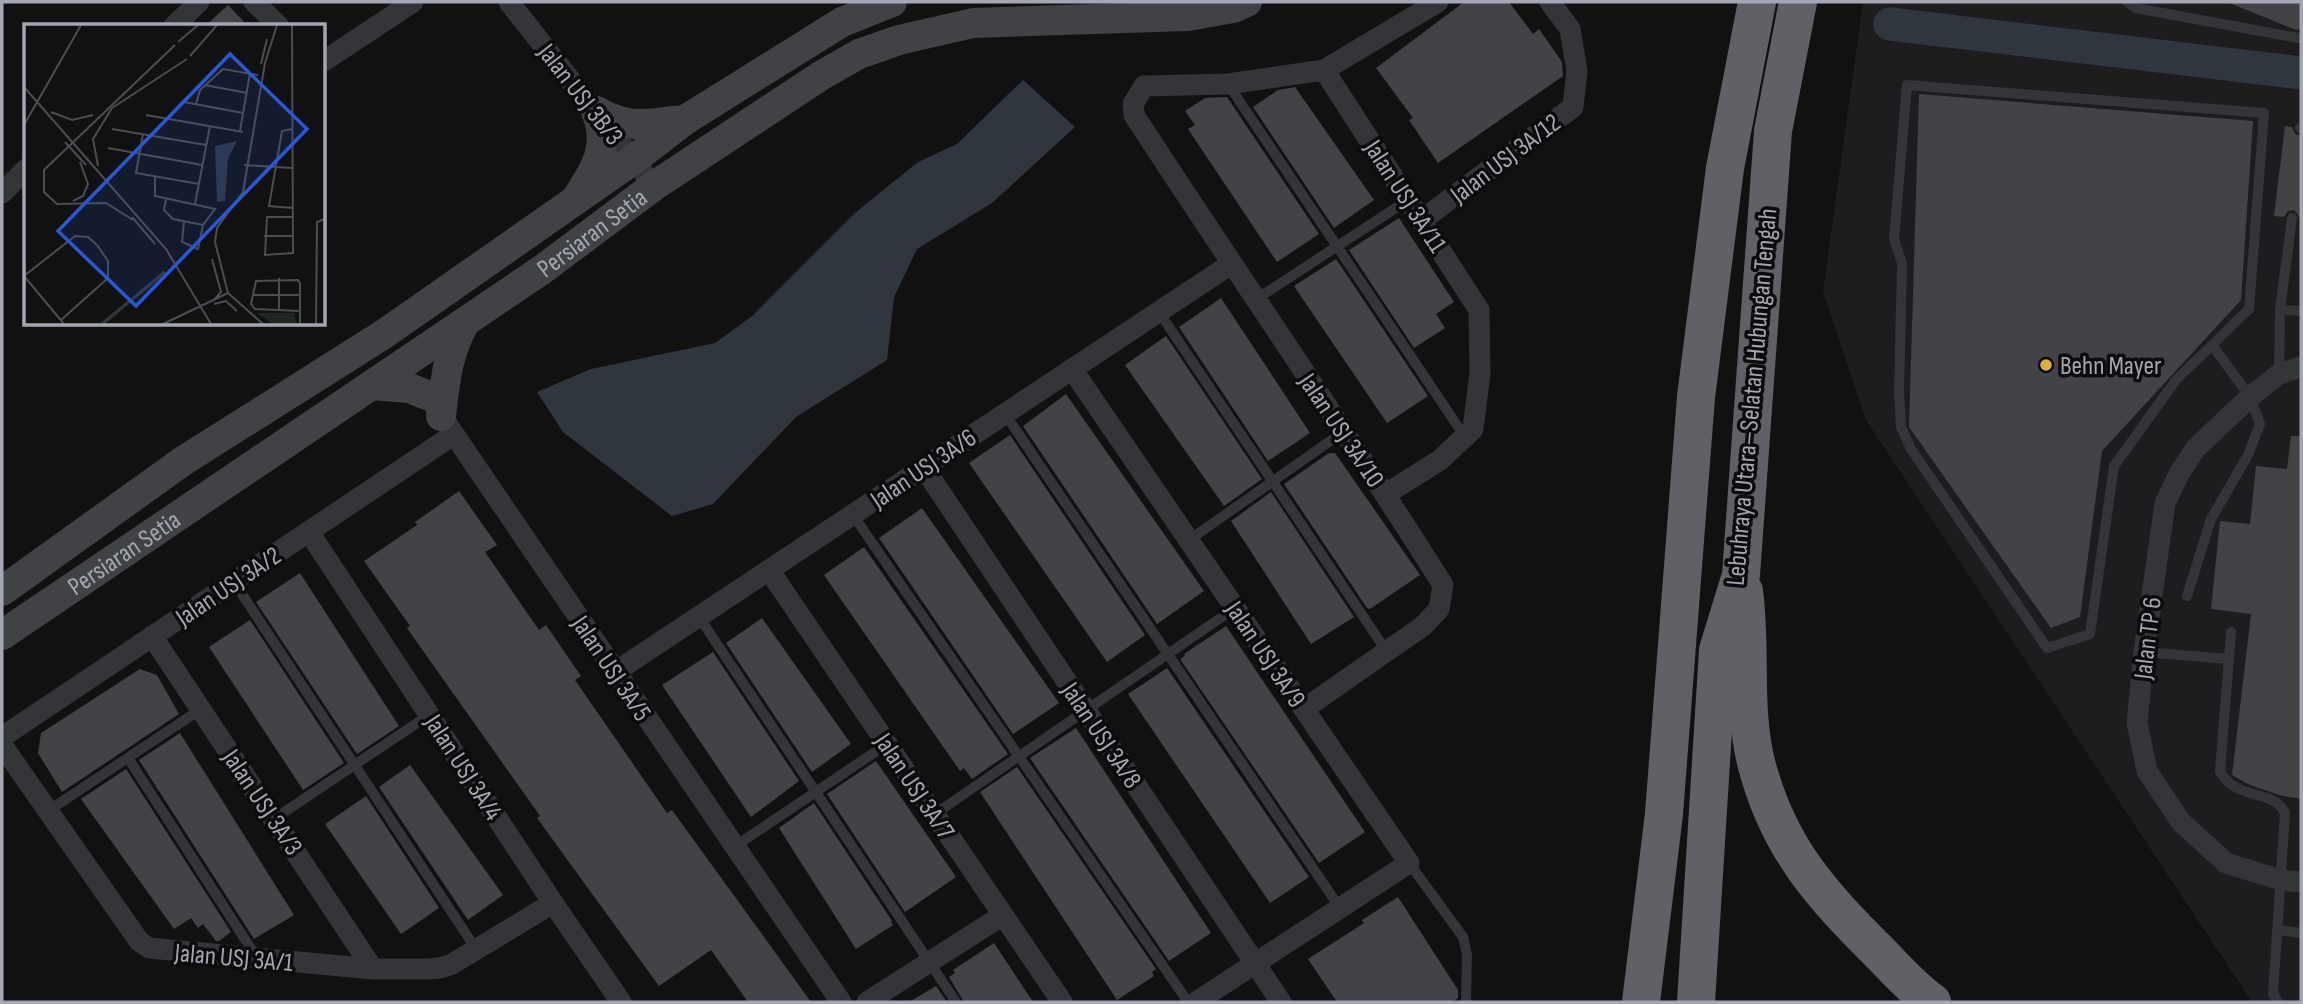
<svg xmlns="http://www.w3.org/2000/svg" width="2303" height="1004" viewBox="0 0 2303 1004" font-family="'Sofia Sans Condensed',sans-serif">
	<style>
		.built { fill: #1d1d1f }
		.water { fill: #30363d }
		.lines { fill: none; stroke-linecap: round; stroke-linejoin: round }
		.river { stroke: #30363d; stroke-width: 33 }
		.building { fill: #434347 }
		.service { stroke: #343539; stroke-width: 10 }
		.minor { stroke: #343539; stroke-width: 21 }
		.secondary { stroke: #414246; stroke-width: 30 }
		.motorway { stroke: #5f6167; stroke-width: 38 }
		.poi-dot { fill: #dbaf40; stroke: #0c0c0d; stroke-width: 2.5 }
		.labels { text-anchor: middle; stroke-width: 7; stroke-linejoin: round; paint-order: stroke }
		.street-label { font-size: 26px; fill: #a4a7b1; stroke: #0c0c0d }
		.poi-label { font-size: 26px; fill: #a4a7b1; stroke: #0c0c0d; text-anchor: start }
		.inset-river { fill: none; stroke: #30363d; stroke-width: 3.5 }
		.inset-road { fill: none; stroke: #4c4d52; stroke-width: 2 }
		.view { fill: #2a57d4; fill-opacity: 0.15; stroke: #2a57d4; stroke-width: 3.5 }
		.inset-edge { fill: none; stroke: #a4a7b1; stroke-width: 3.5 }
	</style>
	<rect width="100%" height="100%" fill="#111112"/>
	<!-- built -->
	<polygon class="built" points="1863,2 2301,2 2301,1002 2252,1002 1866,420 1823,292"/>
	<!-- water -->
	<polygon class="water" points="1023,80 1075,127 992,203 917,249 894,297 887,360 796,417 713,504 672,516 563,432 537,392 591,369 715,343 751,317 856,212 918,162 957,144"/>
	<g class="lines">
		<!-- river -->
		<polyline class="river" points="1890,24 2301,73"/>
	</g>
	<!-- building -->
	<g class="building">
		<polygon points="1464,2 1509,2 1533,34 1539,29 1562,62 1563,76 1438,163 1409,120 1413,118 1376,68"/>
		<polygon points="2227,2 2301,2 2301,29 2296,30"/>
		<polygon points="228,5 248,26 205,26"/>
		<polygon points="1295,87 1374,200 1334,228 1253,107 1278,90"/>
		<polygon points="1919,94 2253,121 2241,300 2102,451 2080,617 2051,628 1909,427"/>
		<polygon points="1227,97 1319,234 1277,262 1188,129 1195,125 1185,111 1205,98"/>
		<polygon points="2285,126 2292,127 2295,134 2301,136 2301,219 2294,210 2288,211 2284,217 2274,216"/>
		<polygon points="1399,218 1454,302 1436,314 1445,328 1414,348 1349,250"/>
		<polygon points="1336,259 1428,396 1387,423 1294,286"/>
		<polygon points="1221,298 1310,433 1268,461 1179,327"/>
		<polygon points="1166,336 1262,479 1224,506 1125,365"/>
		<polygon points="1066,394 1204,591 1157,624 1023,426"/>
		<polygon points="1010,435 1145,635 1107,662 969,463"/>
		<polygon points="2291,436 2301,436 2301,799 2279,795 2248,784 2232,775 2251,614 2211,609 2220,521 2250,524 2256,466 2287,469"/>
		<polygon points="1329,453 1335,453 1420,575 1370,609 1367,608 1284,484"/>
		<polygon points="459,491 497,545 485,552 539,630 546,625 581,676 575,680 667,813 672,810 811,1002 748,1002 711,950 659,986 537,818 540,816 426,655 407,628 410,626 364,561 417,525 415,522"/>
		<polygon points="1271,492 1354,617 1311,644 1231,521"/>
		<polygon points="922,508 1059,703 1013,734 879,538"/>
		<polygon points="864,547 1008,754 972,779 964,768 960,771 824,575"/>
		<polygon points="300,573 399,726 357,754 256,602"/>
		<polygon points="762,618 851,744 812,772 726,643"/>
		<polygon points="250,620 344,763 303,790 209,647"/>
		<polygon points="1226,626 1365,832 1319,863 1180,659 1185,656 1184,654"/>
		<polygon points="713,652 799,781 751,817 662,685"/>
		<polygon points="1167,668 1309,877 1270,903 1128,694"/>
		<polygon points="140,669 157,675 179,714 62,792 38,753 41,733"/>
		<polygon points="1076,728 1211,933 1169,961 1030,758"/>
		<polygon points="180,733 294,915 254,939 139,760"/>
		<polygon points="876,761 956,877 905,912 827,794"/>
		<polygon points="410,765 503,895 468,920 379,787"/>
		<polygon points="1017,767 1156,969 1152,972 1154,976 1117,1000 980,792"/>
		<polygon points="126,769 231,932 219,941 216,941 203,924 198,928 191,918 174,929 81,799"/>
		<polygon points="366,796 439,908 401,934 325,824"/>
		<polygon points="814,803 892,921 891,922 893,925 856,949 779,828"/>
		<polygon points="1398,897 1458,990 1458,998 1452,1002 1337,1002 1308,959 1364,923 1362,920"/>
		<polygon points="994,943 1010,967 1033,1002 964,1002 949,977 955,973 953,970"/>
		<polygon points="936,986 947,1002 909,1002"/>
	</g>
	<g class="lines">
		<!-- service -->
		<g class="service">
			<polyline points="2127,2 2136,8 2298,38 2301,37"/>
			<polyline points="1228,84 1465,437"/>
			<polygon points="1907,85 2264,113 2249,309 2176,380 2114,466 2090,634 2047,648 1911,449 1901,427 1899,393 1902,263 1894,239"/>
			<polyline points="2300,128 2301,127"/>
			<polyline points="1255,300 1408,200"/>
			<polyline points="2280,310 2301,311"/>
			<polyline points="1159,312 1387,652"/>
			<polyline points="2279,374 2280,310 2292,218"/>
			<polyline points="1005,414 1340,908"/>
			<polyline points="853,515 1188,1002"/>
			<polyline points="1189,540 1343,432"/>
			<polyline points="234,582 476,949"/>
			<polyline points="2187,596 2211,519 2248,455 2260,424 2250,397 2212,345"/>
			<polyline points="699,617 956,1002"/>
			<path d="M2231 632 2220 772C2238 802 2274 788 2285 813L2273 994 2278 1002"/>
			<polyline points="2144,652 2229,659"/>
			<polyline points="128,758 257,958"/>
			<polyline points="48,811 201,709"/>
			<polyline points="935,814 1235,608"/>
			<polyline points="274,819 429,715"/>
			<polyline points="734,847 887,744"/>
			<polyline points="1409,863 1463,937 1467,955 1466,1002"/>
			<polyline points="2279,930 2301,933"/>
		</g>
		<!-- minor -->
		<g class="minor">
			<polyline points="254,2 279,26"/>
			<polyline points="509,2 654,186"/>
			<polyline points="174,26 199,2"/>
			<polyline points="324,61 413,2"/>
			<polyline points="1324,70 1479,310 1480,373 1473,429 1440,460 1386,494"/>
			<polyline points="2,193 26,169"/>
			<polyline points="1422,220 1573,107 1577,71 1570,29 1550,2"/>
			<polyline points="2301,367 2279,374 2250,397 2196,448 2179,474 2165,503 2144,652 2137,723 2147,771 2181,822 2226,863 2281,880 2301,882"/>
			<polyline points="1072,369 1409,863 1196,1002"/>
			<polyline points="434,405 841,1002"/>
			<polyline points="924,468 1281,1002"/>
			<polyline points="309,532 553,903 621,1002"/>
			<polyline points="769,570 1062,1002"/>
			<polyline points="152,636 373,969"/>
			<polyline points="615,672 1231,264"/>
			<path d="M1304 709 1423 626 1439 609 1443 585C1343 426 1236 272 1134 115L1133 104 1144 86 1228 84 1324 70 1438 2"/>
			<polyline points="2,737 453,435"/>
			<polyline points="2,745 139,941 149,948 373,969 427,969 440,968 452,964 553,903"/>
			<polyline points="867,1002 1003,915"/>
		</g>
		<!-- secondary -->
		<g class="secondary">
			<path d="M596 111C634 131 644 123 685 120"/>
			<path d="M578 196C597 167 610 145 596 111"/>
			<polyline points="373,385 409,388 427,395"/>
			<path d="M441 416C445 382 447 355 464 324"/>
			<polyline points="2,591 183,461 384,334 633,160 685,120 842,22 892,2"/>
			<path id="s1" d="M2 635 543 269 654 186 822 75 859 54 899 40 973 23 1188 16 1233 8 1247 2"/>
		</g>
		<!-- motorway -->
		<g class="motorway">
			<path d="M1744 591C1752 649 1742 710 1757 766 1779 848 1820 893 1878 951 1895 968 1912 988 1932 1002"/>
			<polyline points="1641,1002 1664,814 1696,397 1725,168 1757,2"/>
			<polyline points="1696,1002 1718,650 1741,575 1773,131 1798,2"/>
		</g>
	</g>
	<!-- markers -->
	<circle class="poi-dot" cx="2046" cy="365" r="7"/>
	<g class="labels">
		<!-- street labels -->
		<g class="street-label">
			<text transform="translate(581 94) rotate(52)" y="9">Jalan USJ 3B/3</text>
			<text transform="translate(1505 158) rotate(-37)" y="9">Jalan USJ 3A/12</text>
			<text transform="translate(1406 196) rotate(57)" y="9">Jalan USJ 3A/11</text>
			<text dy="9" stroke="none"><textPath href="#s1" startOffset="714">Persiaran Setia</textPath></text>
			<text transform="translate(1751 397) rotate(-85)" y="9">Lebuhraya Utara–Selatan Hubungan Tengah</text>
			<text transform="translate(1342 430) rotate(56)" y="9">Jalan USJ 3A/10</text>
			<text transform="translate(923 468) rotate(-34)" y="9">Jalan USJ 3A/6</text>
			<text dy="9" stroke="none"><textPath href="#s1" startOffset="147">Persiaran Setia</textPath></text>
			<text transform="translate(228 586) rotate(-34)" y="9">Jalan USJ 3A/2</text>
			<text transform="translate(2147 638) rotate(-83)" y="9">Jalan TP 6</text>
			<text transform="translate(1266 654) rotate(56)" y="9">Jalan USJ 3A/9</text>
			<text transform="translate(612 668) rotate(56)" y="9">Jalan USJ 3A/5</text>
			<text transform="translate(1102 735) rotate(56)" y="9">Jalan USJ 3A/8</text>
			<text transform="translate(464 767) rotate(57)" y="9">Jalan USJ 3A/4</text>
			<text transform="translate(915 786) rotate(56)" y="9">Jalan USJ 3A/7</text>
			<text transform="translate(263 802) rotate(56)" y="9">Jalan USJ 3A/3</text>
			<text transform="translate(234 957) rotate(5)" y="9">Jalan USJ 3A/1</text>
		</g>
		<!-- poi labels -->
		<g class="poi-label">
			<text x="2060" y="374">Behn Mayer</text>
		</g>
	</g>
	<!-- overview -->
	<g transform="translate(24 24)">
		<rect width="301" height="301" fill="#111112"/>
		<path d="M233 289H270L273 300H249Z" fill="#202621"/>
		<path d="M213 117 204 134 201 177 193 178 191 122Z" fill="#30363d"/>
		<path class="inset-river" d="M78 300 141 248"/>
		<path class="inset-road" d="M268 1 269 229 241 231 243 193H269M154 18 174 1M166 32 193 1M237 40 243 15M181 61 223 69M0 63 142 225 187 300M160 78 219 89M172 80 176 66 199 45 234 51M88 84 163 35M27 88 48 96 69 91M122 91 219 108M0 101 57 1M88 105 182 121M268 105 258 107 245 182 269 184M216 107 226 49M119 110 112 149 175 160M41 118 62 141M84 124 178 141M220 141 268 144M74 142 69 115 88 84M131 152V172L191 185 179 201 174 225 158 218 160 198M142 175 140 186 149 195 179 201M49 177 59 172 64 160 56 138M171 180 186 102M108 193 131 220M109 196 82 179 33 180 20 168V146L151 21M240 212H269M188 235 197 268 189 277M0 252 51 212 64 213 73 221 84 237V254L37 296M0 252 40 300M255 254V287M229 271H276M190 280 202 277 213 287M139 300 204 269M239 300 204 269 191 218 193 204 219 168 241 39 253 1M276 300V259L274 256 232 257 227 280 231 285 276 287M292 300 293 198 301 195"/>
		<path class="view" d="M206 30 283 105 112 282 34 207Z"/>
		<rect width="301" height="301" class="inset-edge"/>
	</g>
	<!-- border -->
	<rect width="2303" height="1004" fill="none" stroke="#a4a7b1" stroke-width="7"/>
</svg>
